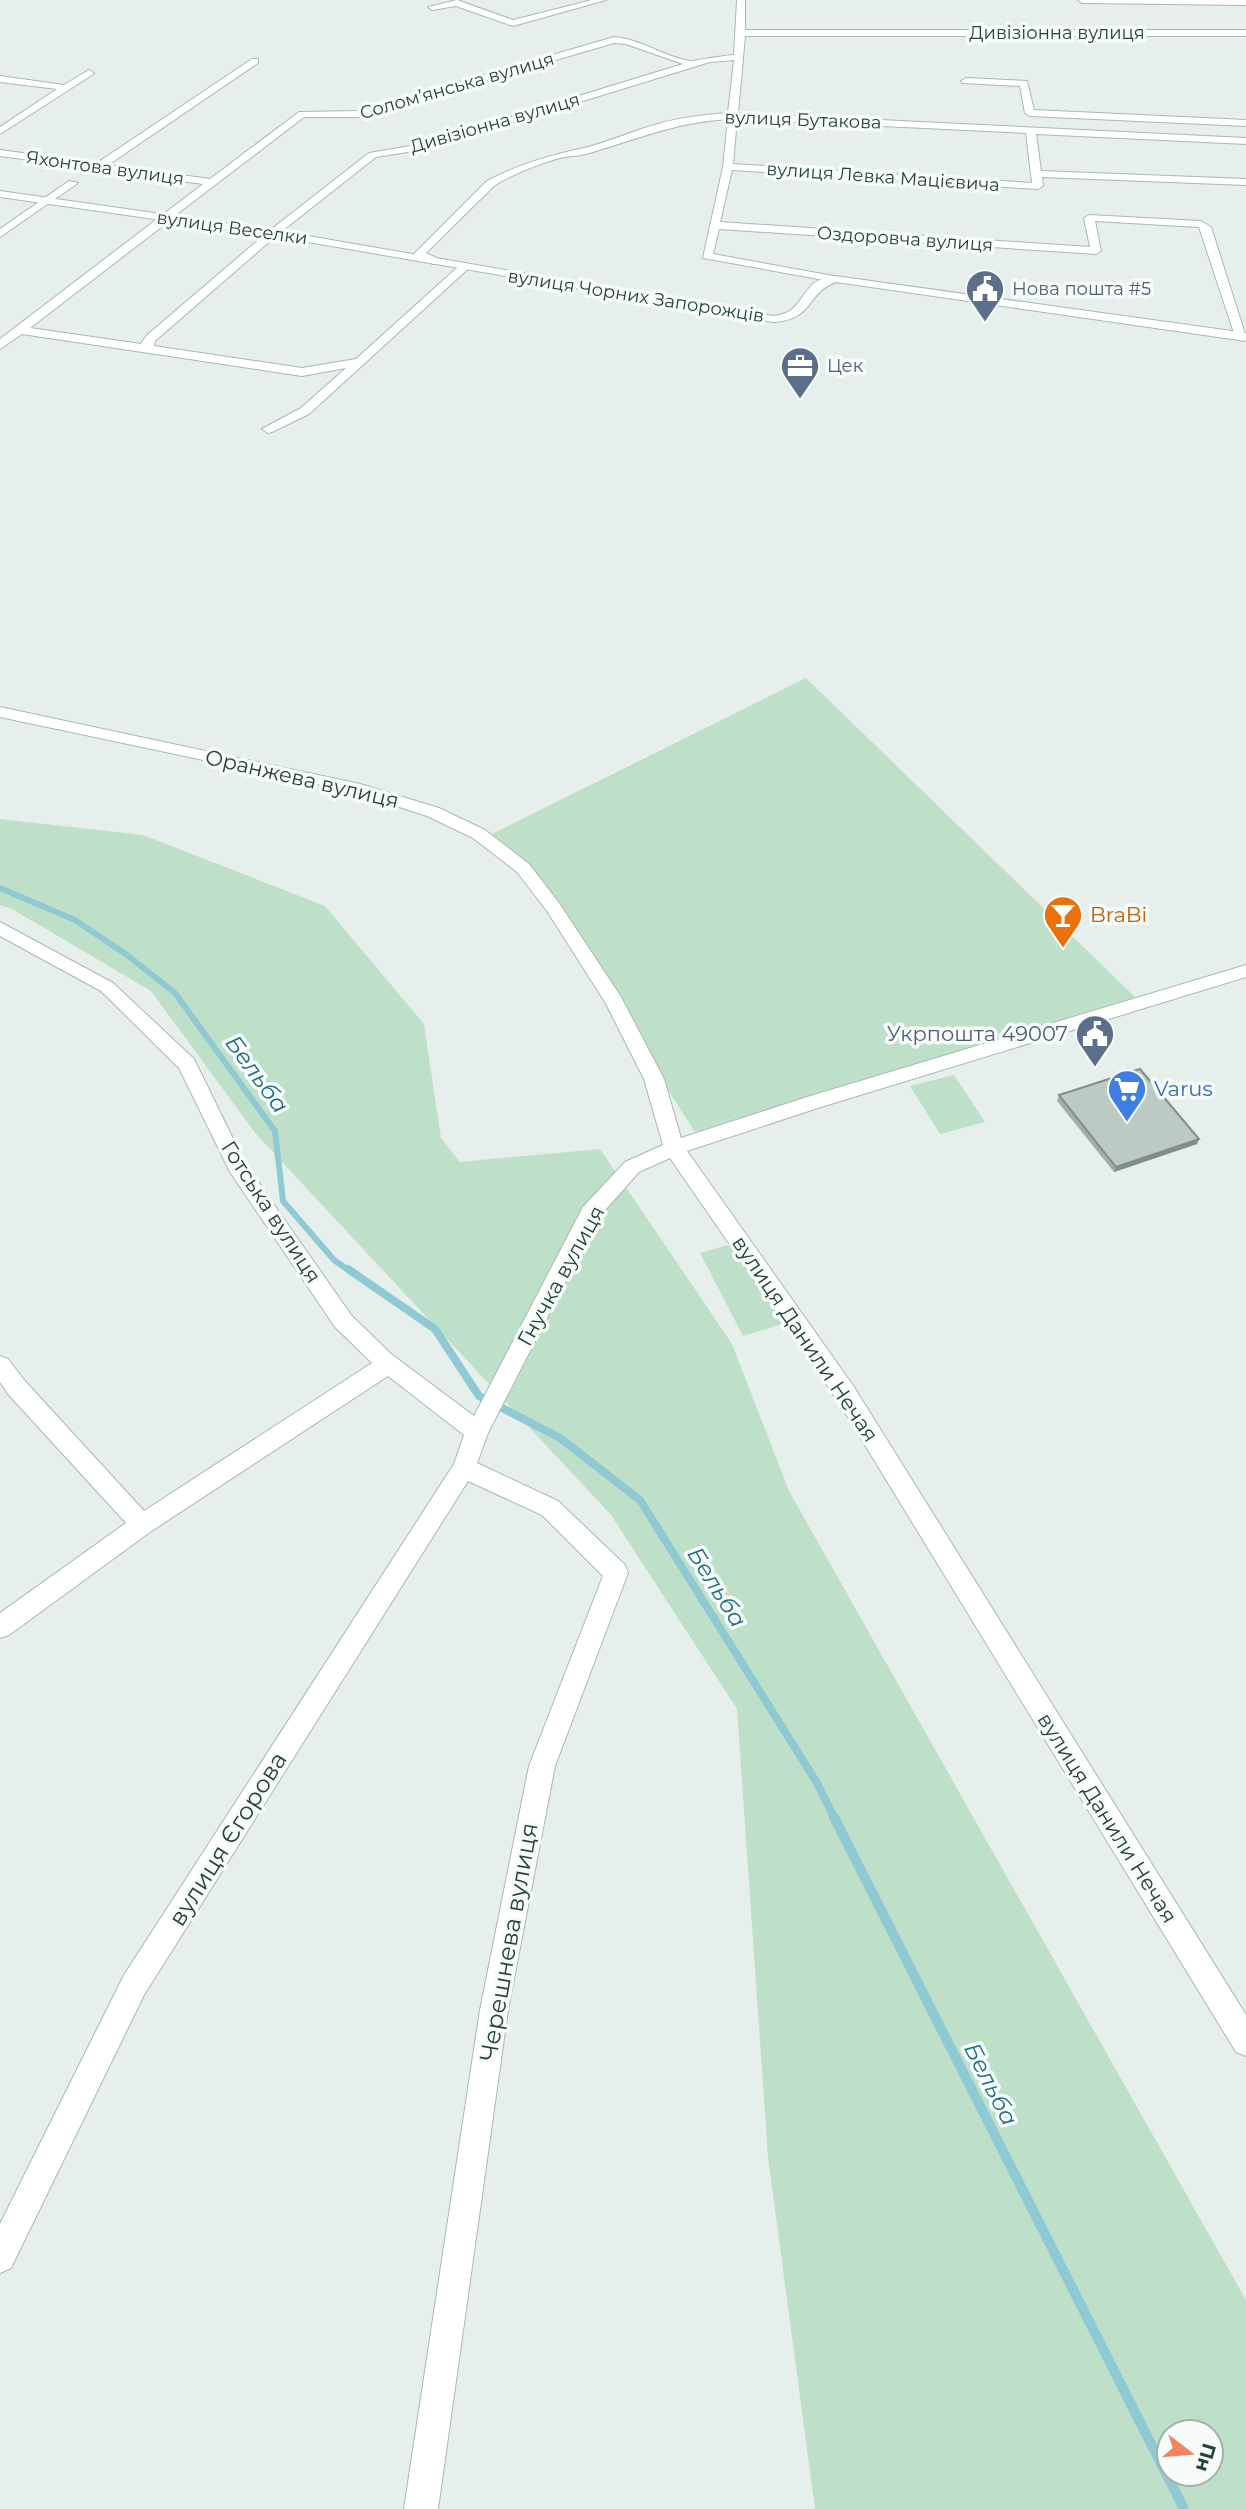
<svg xmlns="http://www.w3.org/2000/svg" width="1246" height="2509" viewBox="0 0 1246 2509" font-family="Montserrat,sans-serif">
	<style>
		.green { fill: #bfe0c8; fill-rule: evenodd }
		.lines { fill: none; stroke-linecap: round; stroke-linejoin: round }
		.stream-far2 { stroke: #8ec9d4; stroke-width: 6 }
		.stream-far1 { stroke: #8ec9d4; stroke-width: 8 }
		.stream { stroke: #8ec9d4; stroke-width: 10 }
		.street-casing { stroke: #a8b8b2; stroke-width: 2 }
		.secondary-casing { stroke: #a4bbb3; stroke-width: 2 }
		.street { fill: #fff; fill-rule: evenodd }
		.secondary { fill: #fff; fill-rule: evenodd }
		.wall { fill: #a1aea9 }
		.shaded-wall { fill: #838d89 }
		.building { fill: #bbcac4; stroke: #838d89; stroke-width: 2 }
		.labels { text-anchor: middle; stroke-width: 7; stroke-linejoin: round; paint-order: stroke }
		.far-street-label { font-size: 18px; fill: #24423a; stroke: #f7fbf9 }
		.far-service-label { font-size: 18px; fill: #4e5e75; stroke: #f7fbf9; text-anchor: start }
		.street-label { font-size: 21px; fill: #24423a; stroke: #f7fbf9 }
		.food-label { font-size: 21px; fill: #c56008; stroke: #f7fbf9; text-anchor: start }
		.service-label { font-size: 21px; fill: #4e5e75; stroke: #f7fbf9; text-anchor: end }
		.shop-label { font-size: 21px; fill: #366cbe; stroke: #f7fbf9; text-anchor: start }
		.water-label { font-size: 23px; font-style: italic; fill: #1c6f80; stroke: #f7fbf9 }
		.near-street-label { font-size: 24px; fill: #24423a; stroke: #f7fbf9 }
	</style>
	<rect width="100%" height="100%" fill="#e6efeb"/>
	<!-- green -->
	<g class="green">
		<polygon points="806,678 1135,997 695,1132 548,901 484,838"/>
		<path d="M0 819 143 835 325 906 424 1024 441 1138 460 1162 600 1149 732 1344 789 1491 1246 2300V2509H815L768 2157 737 1709 611 1515 256 1134 151 991 12 909 0 905ZM1169 2432H1211V2474H1169Z"/>
		<polygon points="954,1075 985,1122 940,1134 910,1086"/>
		<polygon points="738,1242 782,1324 743,1336 700,1253"/>
	</g>
	<g class="lines">
		<!-- stream-far2 -->
		<polyline class="stream-far2" points="0,888 75,920 127,955 175,993 275,1131 283,1201 334,1260 350,1271"/>
		<!-- stream-far1 -->
		<polyline class="stream-far1" points="348,1269 435,1329 479,1396 560,1438 640,1500 817,1783 835,1819"/>
		<!-- stream -->
		<polyline class="stream" points="834,1817 1184,2509"/>
		<!-- street casing -->
		<g class="street-casing">
			<g id="street">
				<polygon points="457,0 513,20 592,0 606,0 513,26 456,6 432,10 428,7"/>
				<path d="M737 0H745V30H1246V36H745L738 113 1246 138V144L1036 134 1041 171 1246 179V185L1042 177 1043 186 1038 189 732 170 720 222 1090 247 1084 218 1089 215 1201 221 1211 227 1246 337 1241 340 1235 336 1199 227 1095 221 1101 251 1096 254 719 229 713 254 839 277 841 279 835 282 703 258 723 167 728 119C672 123 638 139 586 154 578 156 568 156 560 158 538 164 514 174 495 185L426 253 441 260V264H433L414 254 487 181C517 165 547 156 580 149 607 143 632 131 658 124 682 117 704 115 728 113L734 60 710 62 426 149 376 157 277 235 155 341 154 346 302 368 356 359 459 266 469 268 309 414 272 432 268 433 262 429 301 408 346 368 302 376 22 334 0 349V339L203 184 0 156V150L97 163 252 59H258V63L108 165 210 179 299 112 359 111 614 37C641 39 664 57 690 61 695 61 725 55 734 55ZM614 43 626 44 683 64 422 144 369 153 269 231 146 336 141 344 30 328 164 225 174 221 173 217 304 117H361ZM737 119 1026 133 1032 183 733 164Z"/>
				<polygon points="1078,0 1246,0 1246,5 1082,3"/>
				<polygon points="89,70 94,73 92,75 0,134 0,127 57,89 0,82 0,76 64,85"/>
				<polygon points="966,78 1027,81 1034,110 1246,120 1246,126 1030,116 1025,113 1020,86 963,83 961,81"/>
				<polygon points="69,181 78,183 0,237 0,229"/>
				<polygon points="0,707 360,784 439,808 485,830 529,864 559,903 621,997 664,1079 681,1138 807,1097 1246,965 1246,977 821,1107 687,1151 854,1387 1246,2015 1246,2056 1236,2052 838,1401 670,1158 639,1172 598,1218 488,1433 477,1463 558,1501 625,1565 628,1573 555,1766 508,2010 438,2509 404,2509 480,2010 529,1766 603,1576 542,1515 468,1481 144,1995 11,2268 0,2273 0,2224 124,1975 454,1464 464,1435 388,1376 150,1532 9,1635 0,1638 0,1613 126,1523 8,1394 0,1382 0,1356 8,1359 24,1380 144,1511 372,1363 335,1327 230,1172 179,1068 101,991 0,936 0,922 113,983 194,1059 245,1163 351,1315 391,1354 474,1416 583,1207 625,1162 663,1145 644,1079 605,1002 547,911 517,872 473,838 427,816 350,791 0,717"/>
			</g>
		</g>
		<!-- secondary casing -->
		<g class="secondary-casing">
			<path id="secondary" d="M0 191 273 230 773 316C797 314 798 299 813 284 818 279 828 278 835 276L1246 333V341L836 282C806 293 814 320 773 322L273 236 0 197Z"/>
		</g>
		<!-- street -->
		<use href="#street" class="street"/>
		<!-- secondary -->
		<use href="#secondary" class="secondary"/>
	</g>
	<!-- wall -->
	<polygon class="wall" points="1059,1095 1199,1139 1197,1144 1114,1172 1057,1101"/>
	<!-- shaded-wall -->
	<polygon class="shaded-wall" points="1199,1139 1197,1144 1114,1172 1116,1167"/>
	<!-- building -->
	<polygon class="building" points="1140,1069 1199,1139 1116,1167 1059,1095"/>
	<!-- icons -->
	<defs>
		<g id="civic-pin" transform="scale(2.0125)"><path d="M0 17L-7.5 6A9.5 9.5 0 1 1 7.5 6Z" fill="#5c6f8a" stroke="#f7fbf9"/><path d="M-.6-6.5H3V-4.5H.6V-3L4-1V1h2V6H-6V1h2V-1L-.6-3ZM-1.2 2.5V6h2.4V2.5Z" fill="#fff"/></g>
		<g id="office-pin" transform="scale(2.0125)"><path d="M0 17L-7.5 6A9.5 9.5 0 1 1 7.5 6Z" fill="#5c6f8a" stroke="#f7fbf9"/><path d="M-6-3h4V-5.5h4V-3h4V5H-6ZM-1-4.5V-3h2v-1.5ZM-6 0V1H6V0Z" fill="#fff"/></g>
		<g id="bar-pin" transform="scale(2.0125)"><path d="M0 17L-7.5 6A9.5 9.5 0 1 1 7.5 6Z" fill="#e8710a" stroke="#f7fbf9"/><path d="M-6-5H6L.8 .8V4.5H3.5V6h-7V4.5H-.8V.8Z" fill="#fff"/></g>
		<g id="supermarket-pin" transform="scale(2.0125)"><path d="M0 17L-7.5 6A9.5 9.5 0 1 1 7.5 6Z" fill="#3f7fe0" stroke="#f7fbf9"/><path d="M-6-5.5h2.5l.6 2H6L4.5 2H-2.5L-4.4-4H-6ZM-1.5 3.2a1.3 1.3 0 1 0 .1 0ZM3 3.2a1.3 1.3 0 1 0 .1 0Z" fill="#fff"/></g>
	</defs>
	<g fill-rule="evenodd">
		<use href="#civic-pin" x="985" y="289"/>
		<use href="#office-pin" x="800" y="366"/>
		<use href="#bar-pin" x="1063" y="915"/>
		<use href="#civic-pin" x="1095" y="1034"/>
		<use href="#supermarket-pin" x="1127" y="1089"/>
	</g>
	<g class="labels">
		<!-- far-street labels -->
		<g class="far-street-label">
			<text x="1057" y="39">Дивізіонна вулиця</text>
			<text transform="translate(457 86) rotate(-16)" y="6">Соломʼянська вулиця</text>
			<text transform="translate(803 120) rotate(2)" y="6">вулиця Бутакова</text>
			<text transform="translate(495 123) rotate(-16)" y="6">Дивізіонна вулиця</text>
			<text transform="translate(105 168) rotate(8)" y="6">Яхонтова вулиця</text>
			<text transform="translate(883 177) rotate(4)" y="6">вулиця Левка Мацієвича</text>
			<text transform="translate(232 228) rotate(8)" y="6">вулиця Веселки</text>
			<text transform="translate(905 239) rotate(4)" y="6">Оздоровча вулиця</text>
			<text transform="translate(636 296) rotate(9)" y="6">вулиця Чорних Запорожців</text>
		</g>
		<!-- far-service labels -->
		<g class="far-service-label">
			<text x="1012" y="295">Нова пошта #5</text>
			<text x="827" y="372">Цек</text>
		</g>
		<!-- street labels -->
		<g class="street-label">
			<text transform="translate(302 779) rotate(13)" y="7">Оранжева вулиця</text>
			<text transform="translate(271 1212) rotate(57)" y="7">Готська вулиця</text>
			<text transform="translate(561 1276) rotate(-61)" y="7">Гнучка вулиця</text>
			<text transform="translate(805 1339) rotate(56)" y="7">вулиця Данили Нечая</text>
			<text transform="translate(1107 1818) rotate(58)" y="7">вулиця Данили Нечая</text>
		</g>
		<!-- food labels -->
		<g class="food-label">
			<text x="1090" y="922">BraBi</text>
		</g>
		<!-- service labels -->
		<g class="service-label">
			<text x="1068" y="1041">Укрпошта 49007</text>
		</g>
		<!-- shop labels -->
		<g class="shop-label">
			<text x="1154" y="1096">Varus</text>
		</g>
		<!-- water labels -->
		<g class="water-label">
			<text transform="translate(257 1074) rotate(54)" y="8">Бельба</text>
			<text transform="translate(717 1587) rotate(58)" y="8">Бельба</text>
			<text transform="translate(991 2084) rotate(63)" y="8">Бельба</text>
		</g>
		<!-- near-street labels -->
		<g class="near-street-label">
			<text transform="translate(228 1839) rotate(-58)" y="8">вулиця Єгорова</text>
			<text transform="translate(509 1942) rotate(-80)" y="8">Черешнева вулиця</text>
		</g>
	</g>
	<!-- north arrow -->
	<g transform="translate(1190 2453) rotate(106)"><circle r="33" fill="#f7fbf9" stroke="#a3b1ad" stroke-width="2"/>
	<path d="M0-5L12 26L0 18L-12 26Z" fill="#f4845f"/>
	<text y="-10" font-size="19" font-weight="bold" text-anchor="middle" fill="#24423a">Пн</text>
	</g>
</svg>
